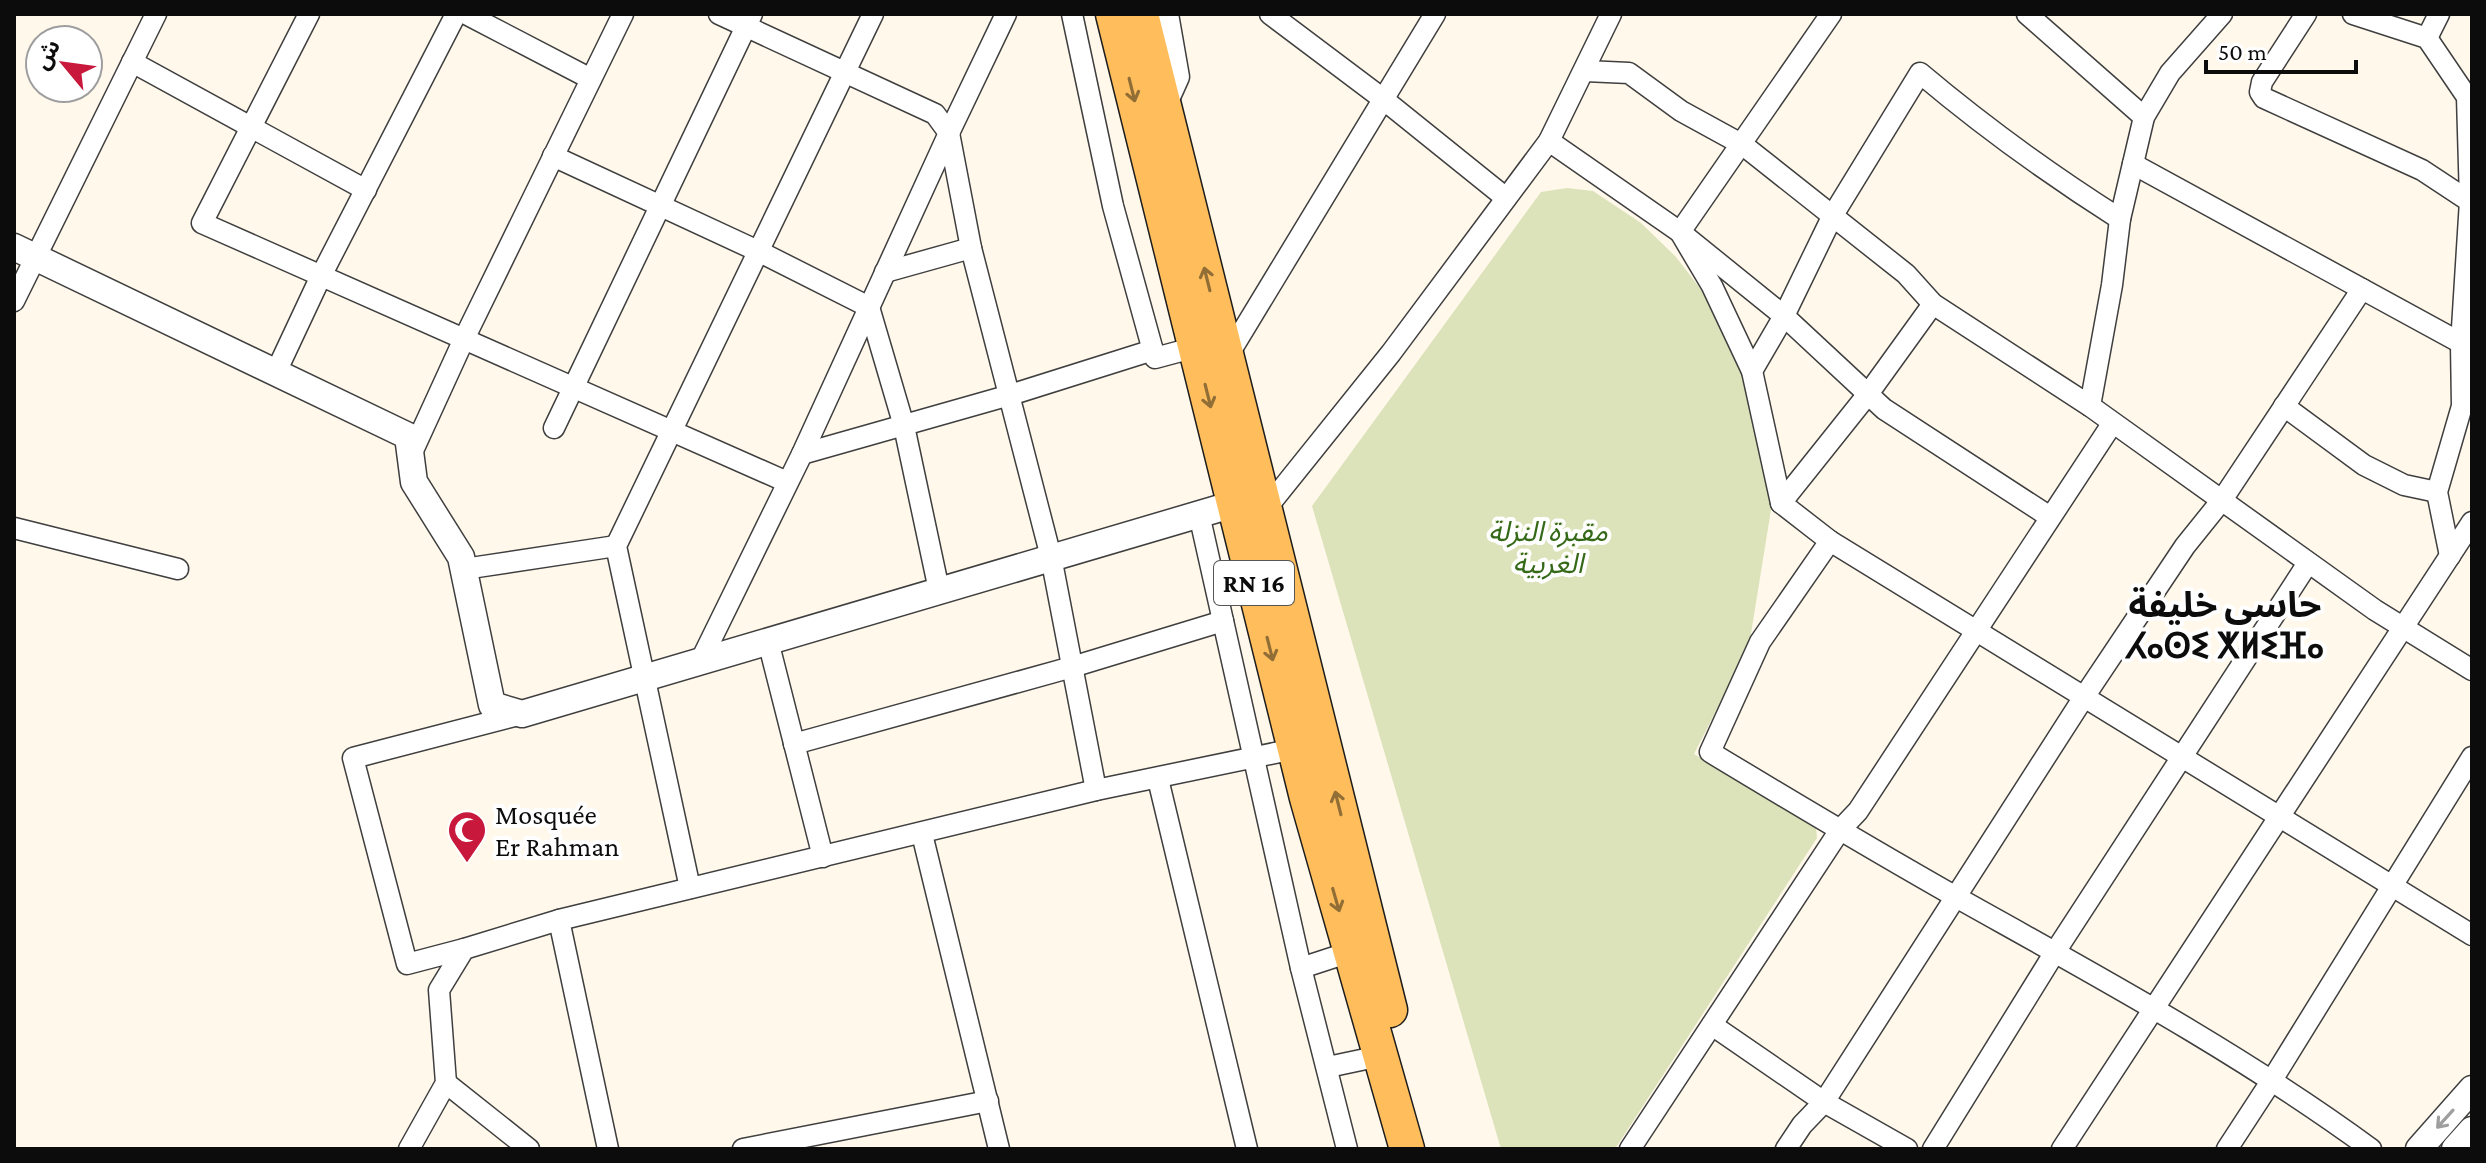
<svg xmlns="http://www.w3.org/2000/svg" width="2486" height="1163" viewBox="0 0 2486 1163" font-family="'Crimson Pro','Noto Sans Arabic','Noto Sans Tifinagh',serif">
	<style>
		.cemetery { fill: #dce3ba }
		.lines { fill: none; stroke-linecap: round; stroke-linejoin: round }
		.minor-casing { stroke: #3f3f3f; stroke-width: 23 }
		.tertiary-casing { stroke: #3f3f3f; stroke-width: 29 }
		.primary-casing { stroke: #1d1d1d; stroke-width: 37 }
		.minor { stroke: #fff; stroke-width: 20 }
		.tertiary { stroke: #fff; stroke-width: 26 }
		.primary { stroke: #ffbe5b; stroke-width: 34 }
		.oneway { stroke: #926e37 }
		.oneway2 { stroke: #9e9e9e }
		.labels { text-anchor: middle; stroke-width: 8; stroke-linejoin: round; paint-order: stroke }
		.shield { fill: #fff; stroke: #555; stroke-width: 2 }
		.shield-label { font-size: 26px; font-weight: bold; fill: #0c0c0c }
		.park-label { font-size: 28px; font-style: italic; fill: #346917; stroke: #fff }
		.poi-label { font-size: 28px; fill: #0c0c0c; stroke: #fff; text-anchor: start }
		.district-label { font-size: 36px; font-weight: bold; fill: #0c0c0c; stroke: #fff }
	</style>
	<rect width="100%" height="100%" fill="#fff8eb"/>
	<!-- cemetery -->
	<polygon class="cemetery" points="1567,188 1593,191 1641,223 1676,257 1709,300 1740,367 1775,485 1749,646 1694,754 1816,827 1817,838 1615,1149 1501,1149 1312,506 1541,192"/>
	<g class="lines">
		<!-- minor casing -->
		<g class="minor-casing">
			<g id="minor">
				<polyline points="309,14 202,223 787,482"/>
				<polyline points="466,14 591,79"/>
				<polyline points="719,14 935,114 949,133 971,248 1051,557 1096,790"/>
				<polyline points="1072,14 1113,206 1155,358 1196,347"/>
				<polyline points="1270,14 1383,99 1506,198"/>
				<polyline points="1831,14 1680,232 1712,286 1752,371 1781,503 1830,541 2472,935"/>
				<polyline points="2027,14 2144,117"/>
				<polyline points="2306,14 2262,82 2260,92 2264,98 2422,170 2472,203"/>
				<polyline points="2353,14 2427,38 2467,97 2470,201 2461,344 2462,406 2437,492 2450,556"/>
				<polyline points="2427,38 2439,14"/>
				<polyline points="132,62 366,190"/>
				<polyline points="1585,71 1629,73 1681,111 1743,145 1906,274 1933,304 2090,406 2375,610 2472,670"/>
				<polyline points="1166,106 1179,77 1168,14"/>
				<polyline points="1549,141 1680,232 1784,316 1884,409 2050,517"/>
				<polyline points="553,156 760,252 869,307 904,426 939,590"/>
				<polyline points="2133,164 2472,349"/>
				<polyline points="885,272 971,248"/>
				<polyline points="14,301 156,14"/>
				<polyline points="1227,357 1435,14"/>
				<path d="M1752 371 1784 316 1833 215 1920 73C1984 127 2049 174 2120 219"/>
				<polyline points="276,372 321,276 456,14"/>
				<polyline points="2090,406 2112,285 2120,219 2144,117 2170,73 2222,14"/>
				<polyline points="2284,406 2364,465 2404,485 2437,492"/>
				<polyline points="554,428 752,14"/>
				<polyline points="802,454 1010,395 1153,350"/>
				<polyline points="410,457 464,339 623,14"/>
				<polyline points="1781,503 1868,394 1933,304"/>
				<polyline points="1265,510 1391,353 1549,141 1611,14"/>
				<polyline points="1199,514 1301,968 1347,1149"/>
				<polyline points="14,528 178,569"/>
				<path d="M1830 541 1760 642 1710 752C1791 801 1873 850 1956 897 2097 976 2240 1053 2371 1149"/>
				<polyline points="464,569 616,546"/>
				<polyline points="768,641 823,857"/>
				<polyline points="701,660 802,454 949,133 1006,14"/>
				<polyline points="794,744 1072,667 1223,621"/>
				<polyline points="1158,779 1247,1149"/>
				<polyline points="922,834 999,1149"/>
				<polyline points="690,888 616,546 873,14"/>
				<polyline points="559,920 608,1149"/>
				<polyline points="464,949 407,964 353,758 522,714"/>
				<polyline points="1301,968 1350,952"/>
				<polyline points="1712,1025 1824,1102 1907,1149"/>
				<polyline points="1328,1067 1380,1056"/>
				<polyline points="446,1083 529,1149"/>
				<polyline points="409,1149 446,1083 439,990 464,949 559,920 1096,790 1304,747"/>
				<polyline points="743,1149 988,1101"/>
				<polyline points="1630,1149 1840,830 1858,811 2112,424"/>
				<polyline points="1786,1149 1802,1125 1824,1102 2084,697 2185,546 2222,500 2362,289"/>
				<polyline points="1933,1149 2055,952 2308,563"/>
				<polyline points="2062,1149 2472,522"/>
				<polyline points="2227,1149 2272,1080 2472,757"/>
			</g>
		</g>
		<!-- tertiary casing -->
		<g class="tertiary-casing">
			<g id="tertiary">
				<polyline points="14,247 408,436 414,482 461,557 492,705 522,714 1234,504"/>
				<polyline points="2419,1149 2472,1089"/>
				<polyline points="2455,1149 2472,1130"/>
			</g>
		</g>
		<!-- primary casing -->
		<g class="primary-casing">
			<g id="primary">
				<polyline points="1113,14 1307,798 1407,1149"/>
				<polyline points="1141,14 1390,1010"/>
			</g>
		</g>
		<!-- minor -->
		<use href="#minor" class="minor"/>
		<!-- tertiary -->
		<use href="#tertiary" class="tertiary"/>
		<!-- primary -->
		<use href="#primary" class="primary"/>
	</g>
	<!-- one-way arrows -->
	<defs><path id="oneway-shaft" d="M-6 0H5M1.5-3L5.5 0L1.5 3" fill="none" stroke-width="1.6" stroke-linecap="round" stroke-linejoin="round" transform="scale(2)"/></defs>
	<g class="oneway">
		<use href="#oneway-shaft" transform="translate(1132 90) rotate(76)"/>
		<use href="#oneway-shaft" transform="translate(1207 279) rotate(-104)"/>
		<use href="#oneway-shaft" transform="translate(1208 396) rotate(76)"/>
		<use href="#oneway-shaft" transform="translate(1270 649) rotate(76)"/>
		<use href="#oneway-shaft" transform="translate(1338 803) rotate(-104)"/>
		<use href="#oneway-shaft" transform="translate(1336 900) rotate(74)"/>
	</g>
	<use class="oneway2" href="#oneway-shaft" transform="translate(2445 1119) rotate(132)"/>
	<!-- icons -->
	<defs>
		<g id="mosque-pin" transform="scale(2)"><path d="M0 17L-7.5 6A9.5 9.5 0 1 1 7.5 6Z" fill="#c8183b" stroke="#fff"/><path d="M3.5-4.9A6 6 0 1 0 3.5 4.9A5 5 0 1 1 3.5-4.9Z" fill="#fff"/></g>
	</defs>
	<g fill-rule="evenodd">
		<use href="#mosque-pin" x="467" y="830"/>
	</g>
	<g class="labels">
		<!-- shield labels -->
		<rect class="shield" x="1214" y="561" width="80" height="44" rx="6"/>
		<g class="shield-label">
			<text x="1254" y="592">RN 16</text>
		</g>
		<!-- park labels -->
		<g class="park-label">
			<text x="1548" y="541">مقبرة النزلة<tspan x="1548" dy="32">الغربية</tspan></text>
		</g>
		<!-- poi labels -->
		<g class="poi-label">
			<text x="495" y="824">Mosquée<tspan x="495" dy="32">Er Rahman</tspan></text>
		</g>
		<!-- district labels -->
		<g class="district-label">
			<text x="2225" y="617">حاسي خليفة<tspan x="2225" dy="41">ⵃⴰⵙⵉ ⵅⵍⵉⴼⴰ</tspan></text>
		</g>
	</g>
	<!-- border -->
	<rect width="2486" height="1163" fill="none" stroke="#0c0c0c" stroke-width="32"/>
	<!-- north arrow -->
	<g transform="translate(64 64) rotate(299)"><circle r="38" fill="#ffffff" stroke="#9e9e9e" stroke-width="2"/>
	<path d="M0-6L14 30L0 20L-14 30Z" fill="#c8183b"/>
	<text y="-12" font-size="22" font-weight="bold" text-anchor="middle" fill="#0c0c0c">ش</text>
	</g>
	<!-- scale -->
	<path d="M2206 60v12h150v-12" fill="none" stroke="#0c0c0c" stroke-width="4"/>
	<text x="2218" y="60" font-size="24" fill="#0c0c0c" stroke="#ffffff" stroke-width="6" paint-order="stroke">50 m</text>
</svg>
